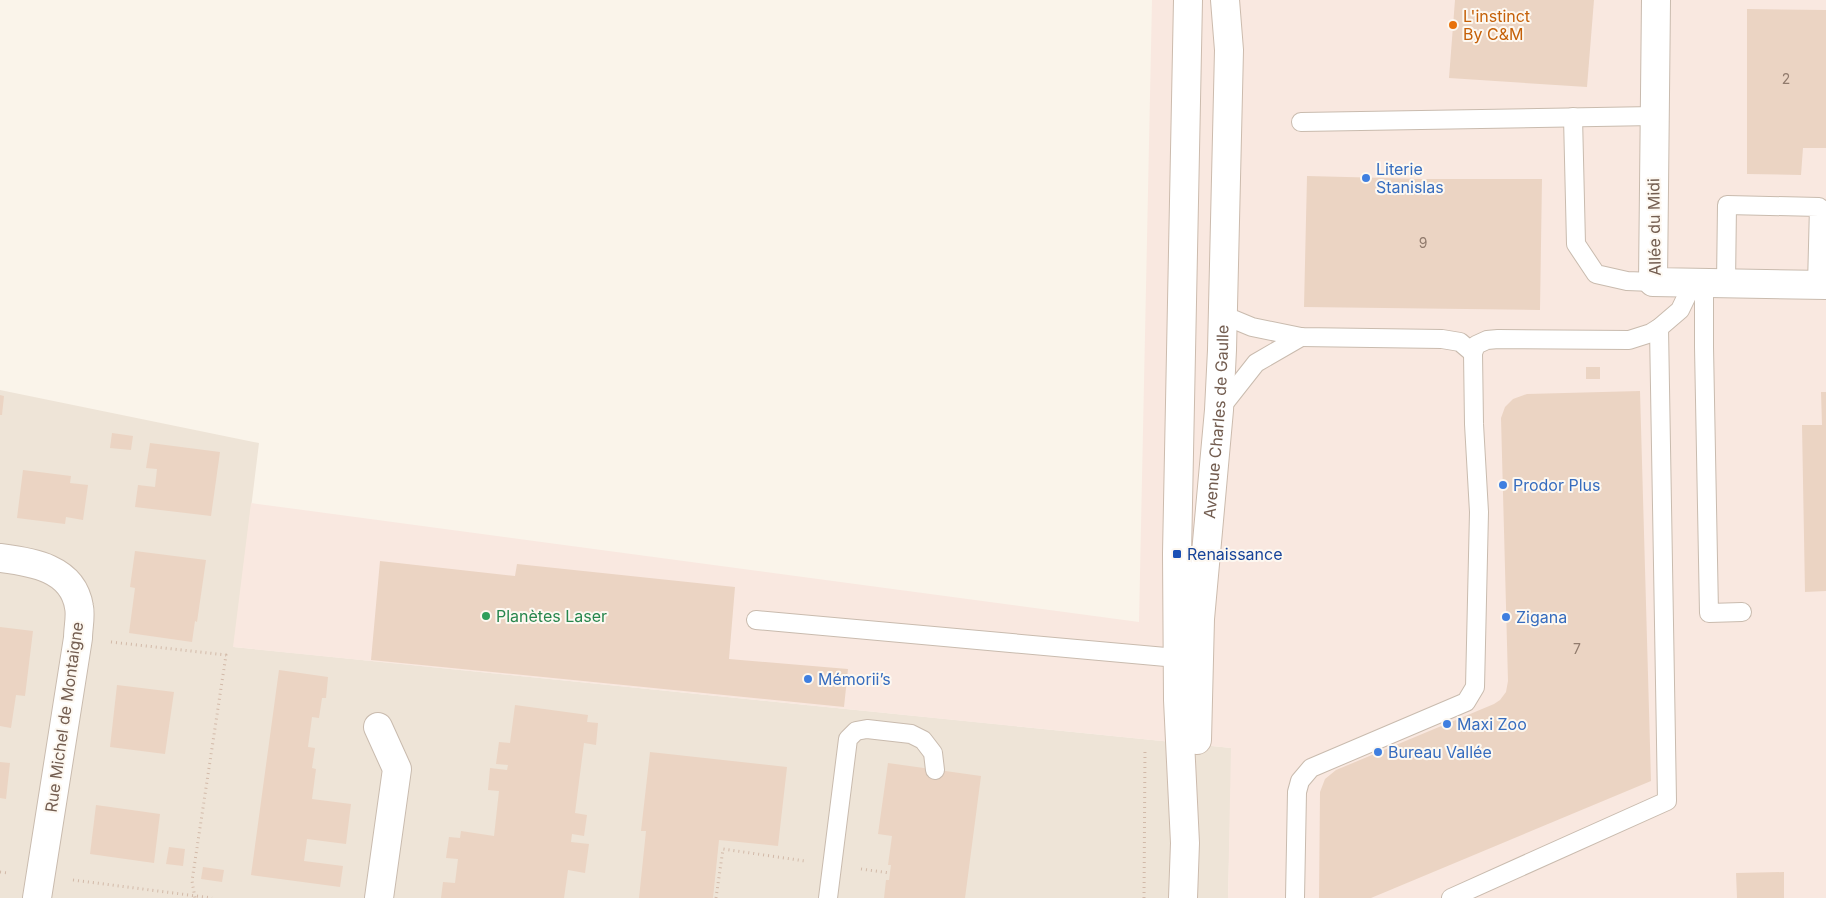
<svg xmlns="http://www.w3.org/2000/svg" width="1826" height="898" viewBox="0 0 1826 898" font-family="Inter,sans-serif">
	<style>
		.residential { fill: #eee4d7 }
		.commercial { fill: #f9e8e0 }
		.building { fill: #ebd4c3 }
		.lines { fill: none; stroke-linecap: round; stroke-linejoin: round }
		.lane-casing { stroke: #c9bbae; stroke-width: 20 }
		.street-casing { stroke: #c9bbae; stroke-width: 30 }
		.secondary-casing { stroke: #ccbbad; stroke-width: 30 }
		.path { stroke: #d2b9a8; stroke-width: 3; stroke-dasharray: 1 4; stroke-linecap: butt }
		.lane { stroke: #fff; stroke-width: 18 }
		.street { stroke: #fff; stroke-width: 28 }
		.secondary { stroke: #fff; stroke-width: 28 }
		.food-dot { fill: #e8710a; stroke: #fdf8f1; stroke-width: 2 }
		.shop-dot { fill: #3f7fe0; stroke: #fdf8f1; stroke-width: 2 }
		.transit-dot { fill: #1a4fb4; stroke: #fdf8f1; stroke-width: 2 }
		.leisure-dot { fill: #2e9e5b; stroke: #fdf8f1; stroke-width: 2 }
		.labels { text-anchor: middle; stroke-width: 4; stroke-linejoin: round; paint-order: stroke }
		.number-label { font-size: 14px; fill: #917b6d }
		.food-label { font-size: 16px; fill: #c56008; stroke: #fdf8f1; text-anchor: start }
		.shop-label { font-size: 16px; fill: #366cbe; stroke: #fdf8f1; text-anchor: start }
		.street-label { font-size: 16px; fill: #735d50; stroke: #fdf8f1 }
		.transit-label { font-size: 16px; fill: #164399; stroke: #fdf8f1; text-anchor: start }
		.leisure-label { font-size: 16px; fill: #27864d; stroke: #fdf8f1; text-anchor: start }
	</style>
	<rect width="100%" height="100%" fill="#faf4ea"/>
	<!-- residential -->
	<polygon class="residential" points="0,390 259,443 234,647 1232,748 1228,898 0,898"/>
	<!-- commercial -->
	<polygon class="commercial" points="1152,0 1826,0 1826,898 1228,898 1231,748 233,647 251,503 1139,622"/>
	<!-- building -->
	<g class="building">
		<polygon points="1455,0 1594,0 1587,87 1449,78"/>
		<polygon points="1747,9 1826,10 1826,148 1803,148 1801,175 1747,174"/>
		<polygon points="1307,176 1425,179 1542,179 1540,310 1304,307"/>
		<rect x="1586" y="367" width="14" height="12"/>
		<polygon points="1640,391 1651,781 1371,898 1319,898 1320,792 1325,779 1336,770 1494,704 1500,700 1506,692 1508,681 1501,418 1505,407 1513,399 1527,394"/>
		<polygon points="1821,392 1826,392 1826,591 1805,592 1802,425 1822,425"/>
		<polygon points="0,395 4,396 2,415 0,415"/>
		<polygon points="112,433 133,436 131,450 110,448"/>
		<polygon points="150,443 220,452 211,516 135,507 138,485 155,487 157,469 146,468"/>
		<polygon points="23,470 71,476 70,483 88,485 83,520 66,517 65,524 17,518"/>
		<polygon points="135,551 206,560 197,622 195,621 192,642 129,633 135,588 130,587"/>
		<polygon points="380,561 515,576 517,564 735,587 729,659 848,669 844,707 371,660"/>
		<polygon points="0,627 33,631 25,696 16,695 11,728 0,726"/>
		<polygon points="279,670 328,677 326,698 322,698 319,718 312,717 308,747 315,748 312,768 316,769 312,799 351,804 346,844 307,839 304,861 343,866 340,887 251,875"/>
		<polygon points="117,685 174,692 165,754 110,747"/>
		<polygon points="515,705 588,715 587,722 598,723 596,745 584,743 575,813 587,815 584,836 572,834 571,842 589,844 585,873 568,870 564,898 441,898 443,882 455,883 458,859 446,858 449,837 460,838 461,831 494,836 499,791 488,790 490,768 507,770 508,765 496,764 499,742 510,743"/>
		<polygon points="650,752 787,767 778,846 719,840 713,898 639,898 646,831 641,831"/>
		<polygon points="0,762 10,763 6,799 0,798"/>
		<polygon points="888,763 981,776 965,898 884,898 886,880 889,880 891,865 888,865 892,836 878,834"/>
		<polygon points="96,805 160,814 154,863 90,854"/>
		<polygon points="169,847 185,849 183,866 166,864"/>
		<polygon points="203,867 224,870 222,882 201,879"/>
		<polygon points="1784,872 1784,898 1737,898 1736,873"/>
	</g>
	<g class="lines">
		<!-- lane casing -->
		<g class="lane-casing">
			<g id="lane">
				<polyline points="1573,117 1576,244 1596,274 1627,281 1653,282"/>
				<polyline points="1301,122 1654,116"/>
				<polyline points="1704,283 1704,347 1709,613 1742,612"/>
				<polyline points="1726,283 1727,205 1819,207 1817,285"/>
				<polyline points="1223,315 1252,327 1301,337 1442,339 1460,342 1473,353"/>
				<polyline points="1219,410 1256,363 1301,337"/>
				<polyline points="756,620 1188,659"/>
				<polyline points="828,898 848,739 856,731 867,729 911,734 923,740 933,753 935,770"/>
				<polyline points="1295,898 1297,792 1300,781 1311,768 1466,702 1475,687 1479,512 1474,424 1473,353 1476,345 1487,340 1498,339 1629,340 1651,333 1659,328 1680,310 1693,283"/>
				<polyline points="1451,898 1667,801 1659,328"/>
			</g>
		</g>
		<!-- street casing -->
		<g class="street-casing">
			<g id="street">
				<polyline points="1656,0 1653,282 1826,285"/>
				<path d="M0 558C32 562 73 568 79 607 81 616 78 628 78 638L37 898"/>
				<polyline points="378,727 397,769 379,898"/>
			</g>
		</g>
		<!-- secondary casing -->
		<g class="secondary-casing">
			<g id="secondary">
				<path id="s1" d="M1197 740 1200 619 1219 410 1222 350 1229 50 1225 0"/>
				<polyline points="1183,898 1185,843 1178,700 1177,554 1188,0"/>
			</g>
		</g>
		<!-- path -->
		<g class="path">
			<polyline points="111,642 226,655 192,881 195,898"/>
			<polyline points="861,869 890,873"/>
			<polyline points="0,872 8,873"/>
			<polyline points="73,880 212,898"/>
			<polyline points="716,898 723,849 805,861"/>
			<polyline points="1144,898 1145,749"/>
		</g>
		<!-- lane -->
		<use href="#lane" class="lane"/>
		<!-- street -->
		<use href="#street" class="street"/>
		<!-- secondary -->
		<use href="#secondary" class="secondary"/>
	</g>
	<!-- markers -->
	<circle class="food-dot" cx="1453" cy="25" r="5"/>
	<g class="shop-dot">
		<circle cx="1366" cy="178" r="5"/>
		<circle cx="1503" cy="485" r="5"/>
		<circle cx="1506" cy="617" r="5"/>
		<circle cx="808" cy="679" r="5"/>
		<circle cx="1447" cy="724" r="5"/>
		<circle cx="1378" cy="752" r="5"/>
	</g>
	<rect class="transit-dot" x="1172" y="549" width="10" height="10" rx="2.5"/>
	<circle class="leisure-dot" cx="486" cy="616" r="5"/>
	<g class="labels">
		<!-- number labels -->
		<g class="number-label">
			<text x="1786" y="84">2</text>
			<text x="1423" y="248">9</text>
			<text x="1577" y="654">7</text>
		</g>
		<!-- food labels -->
		<g class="food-label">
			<text x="1463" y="22">L'instinct<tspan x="1463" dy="18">By C&amp;M</tspan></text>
		</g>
		<!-- shop labels -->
		<g class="shop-label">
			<text x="1376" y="175">Literie<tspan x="1376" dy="18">Stanislas</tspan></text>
			<text x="1513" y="491">Prodor Plus</text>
			<text x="1516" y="623">Zigana</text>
			<text x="818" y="685">Mémorii’s</text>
			<text x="1457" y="730">Maxi Zoo</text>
			<text x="1388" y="758">Bureau Vallée</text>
		</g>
		<!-- street labels -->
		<g class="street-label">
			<text transform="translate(1654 227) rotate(-91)" y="6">Allée du Midi</text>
			<text dy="6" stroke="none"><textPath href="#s1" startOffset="319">Avenue Charles de Gaulle</textPath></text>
			<text transform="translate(64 717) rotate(-82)" y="6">Rue Michel de Montaigne</text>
		</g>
		<!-- transit labels -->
		<g class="transit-label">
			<text x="1187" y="560">Renaissance</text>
		</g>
		<!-- leisure labels -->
		<g class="leisure-label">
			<text x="496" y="622">Planètes Laser</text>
		</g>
	</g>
</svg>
